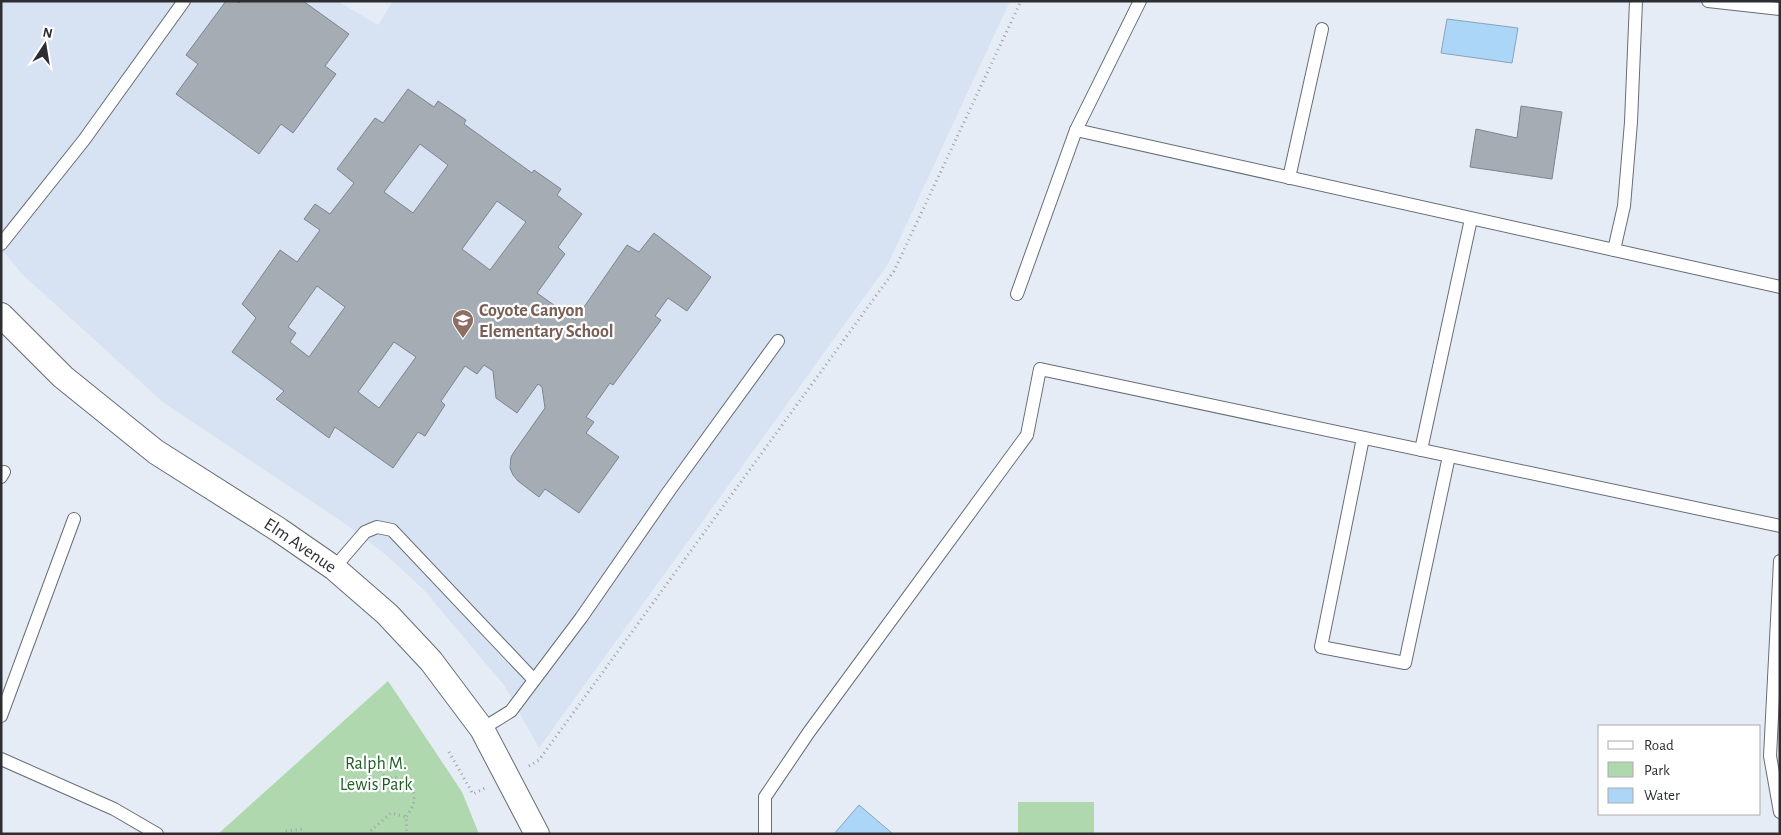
<svg xmlns="http://www.w3.org/2000/svg" width="1781" height="835" viewBox="0 0 1781 835" font-family="'Alegreya Sans',sans-serif">
	<style>
		.built { fill: #d7e2f2 }
		.green { fill: #afd8ae }
		.water { fill: #acd6f8; stroke: #86a4bc }
		.building { fill: #a5acb4; stroke: #7e848d; fill-rule: evenodd }
		.lines { fill: none; stroke-linecap: round; stroke-linejoin: round }
		.lane-casing { stroke: #686d75; stroke-width: 14 }
		.street-casing { stroke: #686d75; stroke-width: 26 }
		.path { stroke: #9ca1a8; stroke-width: 3; stroke-dasharray: 1 4; stroke-linecap: butt }
		.lane { stroke: #fff; stroke-width: 12 }
		.street { stroke: #fff; stroke-width: 24 }
		.labels { text-anchor: middle; stroke-width: 4.5; stroke-linejoin: round; paint-order: stroke }
		.education-label { font-size: 18px; font-weight: bold; fill: #785e54; stroke: #fff; text-anchor: start }
		.street-label { font-size: 18px; fill: #2c2e31; stroke: #fff }
		.park-label { font-size: 18px; fill: #1e5e24; stroke: #fff }
	</style>
	<rect width="100%" height="100%" fill="#e5ecf5"/>
	<!-- built -->
	<polygon class="built" points="1,1 337,1 378,25 393,1 1010,1 888,264 539,748 504,685 423,589 385,554 344,523 164,403 22,274 1,249"/>
	<!-- green -->
	<g class="green">
		<polygon points="388,681 462,792 479,834 218,834"/>
		<rect x="1018" y="802" width="76" height="32"/>
	</g>
	<!-- water -->
	<g class="water">
		<polygon points="1447,19 1518,28 1512,63 1441,53"/>
		<polygon points="859,805 893,834 834,834"/>
	</g>
	<!-- building -->
	<g class="building">
		<polygon points="226,1 236,1 239,3 241,1 303,1 349,34 325,66 336,74 293,133 281,124 259,154 176,94 198,64 186,55"/>
		<path d="M408 89 434 107 438 101 466 120 464 124 532 173 534 170 561 189 557 195 582 214 558 247 565 254 537 293 575 320 627 245 639 252 654 233 711 277 687 311 668 298 655 316 661 320 613 385 610 383 586 417 594 422 586 433 619 457 579 513 545 489 539 497 518 481 513 475 510 468 511 457 514 452 545 408 542 387 538 384 517 413 496 398 493 371 484 365 477 374 465 366 441 401 445 405 425 436 418 432 393 468 335 427 329 438 276 399 284 391 232 352 256 318 242 304 280 250 297 262 320 230 304 219 315 204 330 214 354 183 337 169 375 118 383 123ZM420 144 448 165 413 213 384 192ZM497 201 526 222 490 270 462 249ZM317 286 345 307 309 357 290 342 296 333 288 327ZM394 342 416 357 379 408 358 392Z"/>
		<polygon points="1521,106 1562,112 1552,179 1470,167 1476,129 1517,138"/>
	</g>
	<g class="lines">
		<!-- lane casing -->
		<g class="lane-casing">
			<g id="lane">
				<polyline points="1708,1 1780,9"/>
				<polyline points="1076,130 1780,287"/>
				<polyline points="1289,178 1322,29"/>
				<polyline points="1,244 84,140 184,1"/>
				<polyline points="1614,250 1624,206 1631,122 1636,1"/>
				<polyline points="1017,294 1076,130 1140,1"/>
				<polyline points="1363,438 1321,647 1405,663 1449,456"/>
				<polyline points="1421,450 1471,219"/>
				<polyline points="1,477 4,472"/>
				<polyline points="1780,561 1770,756 1780,812"/>
				<polyline points="334,568 365,532 377,527 392,530 534,680"/>
				<polyline points="1,716 74,519"/>
				<polyline points="482,729 511,711 581,618 669,491 778,341"/>
				<polyline points="1,759 114,809 157,834"/>
				<polyline points="765,834 765,797 809,732 1027,435 1040,369 1780,526"/>
			</g>
		</g>
		<!-- street casing -->
		<g class="street-casing">
			<g id="street">
				<path id="s1" d="M1 315 63 377 156 452 279 530 334 568 387 614 431 661 482 729 537 834"/>
			</g>
		</g>
		<!-- path -->
		<g class="path">
			<polyline points="449,752 473,794 485,788"/>
			<path d="M375 762 386 779 394 777 408 782C417 797 416 803 406 817"/>
			<polyline points="529,766 539,760 894,271 1021,1"/>
			<polyline points="282,834 285,831 305,829"/>
			<polyline points="367,834 391,813 406,817 407,834"/>
		</g>
		<!-- lane -->
		<use href="#lane" class="lane"/>
		<!-- street -->
		<use href="#street" class="street"/>
	</g>
	<!-- icons -->
	<defs>
		<g id="school-pin" transform="scale(1.125)"><path d="M0 17L-7.5 6A9.5 9.5 0 1 1 7.5 6Z" fill="#8d6e63" stroke="#fff"/><path d="M0-5L7-2L0 1L-7-2ZM-4 1L0 2.5L4 1V4Q0 6-4 4Z" fill="#fff"/></g>
	</defs>
	<g fill-rule="evenodd">
		<use href="#school-pin" x="463" y="320"/>
	</g>
	<g class="labels">
		<!-- education labels -->
		<g class="education-label">
			<text x="479" y="316">Coyote Canyon<tspan x="479" dy="21">Elementary School</tspan></text>
		</g>
		<!-- street labels -->
		<g class="street-label">
			<text dy="6" stroke="none"><textPath href="#s1" startOffset="379">Elm Avenue</textPath></text>
		</g>
		<!-- park labels -->
		<g class="park-label">
			<text x="376" y="769">Ralph M.<tspan x="376" dy="21">Lewis Park</tspan></text>
		</g>
	</g>
	<!-- border -->
	<rect width="1781" height="835" fill="none" stroke="#2c2e31" stroke-width="5"/>
	<!-- legend -->
	<rect x="1598" y="725" width="162" height="90" fill="#ffffff" stroke="#ababad"/>
	<rect x="1608" y="741" width="25" height="8" fill="#ffffff" stroke="#ababad"/>
	<text x="1644" y="750" font-size="15" fill="#2c2e31">Road</text>
	<rect x="1608" y="762" width="25" height="15" fill="#afd8ae" stroke="#ababad"/>
	<text x="1644" y="775" font-size="15" fill="#2c2e31">Park</text>
	<rect x="1608" y="788" width="25" height="15" fill="#acd6f8" stroke="#ababad"/>
	<text x="1644" y="800" font-size="15" fill="#2c2e31">Water</text>
	<!-- north arrow -->
	<g transform="translate(45 45) rotate(12)" stroke="#ffffff" stroke-width="4" paint-order="stroke">
	<path d="M0-4L9 19L0 12L-9 19Z" fill="#2c2e31"/>
	<text y="-8" font-size="14" font-weight="bold" text-anchor="middle" fill="#2c2e31">N</text>
	</g>
</svg>
